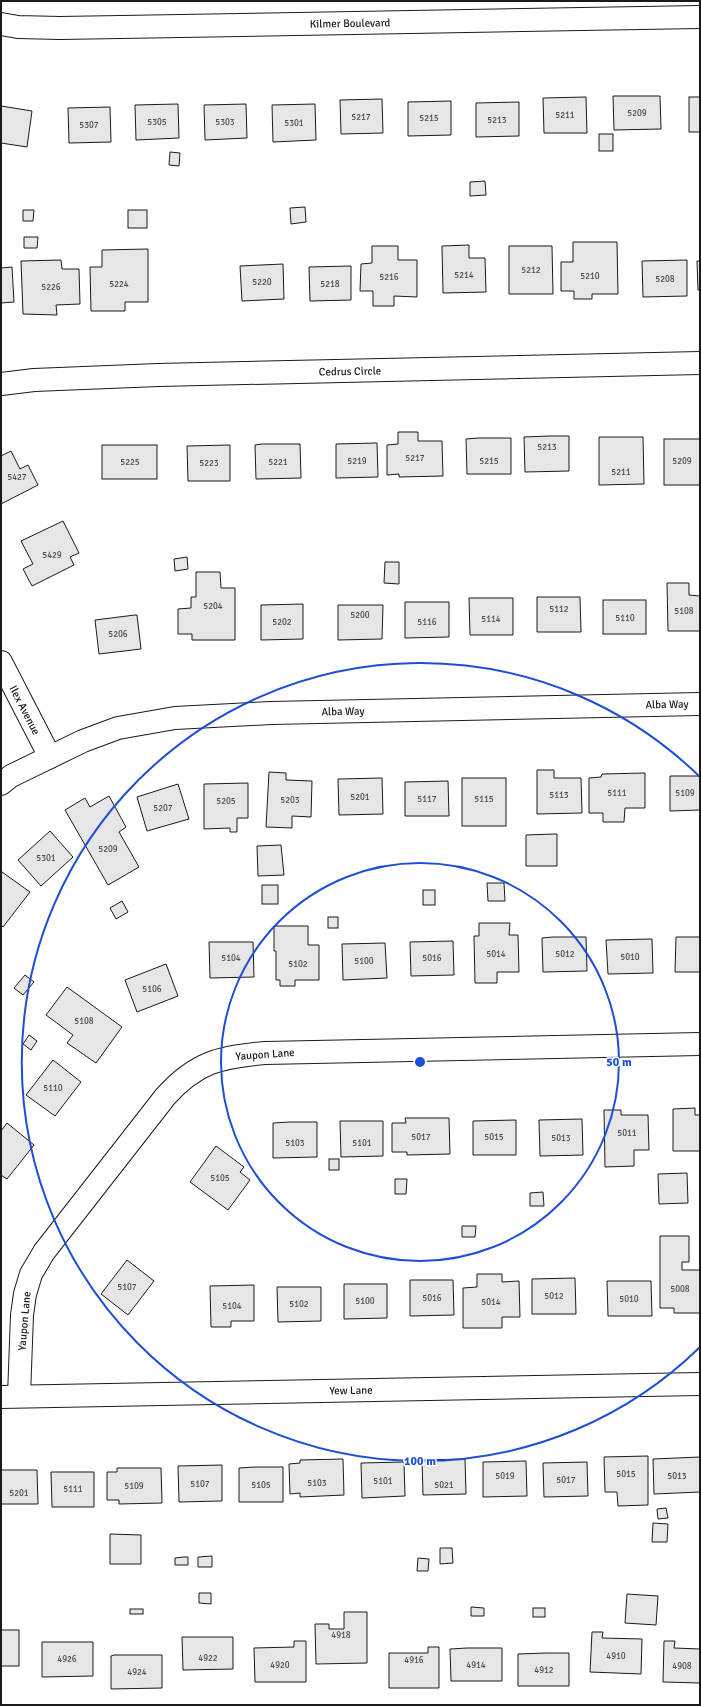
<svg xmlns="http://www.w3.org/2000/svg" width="701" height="1706" viewBox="0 0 701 1706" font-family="Signika,sans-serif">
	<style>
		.building { fill: #e6e6e6; stroke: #1a1a1a }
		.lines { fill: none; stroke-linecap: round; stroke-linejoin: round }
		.minor-casing { stroke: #1a1a1a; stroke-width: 24 }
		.minor { stroke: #fff; stroke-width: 22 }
		.ring { fill: none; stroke: #1d4ed8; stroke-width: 2 }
		.labels { text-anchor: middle; stroke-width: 3; stroke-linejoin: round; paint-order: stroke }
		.number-label { font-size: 9px; fill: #4d4d4d }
		.street-label { font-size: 11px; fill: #1a1a1a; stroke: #fff }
		.centre { fill: #1d4ed8; stroke: #fff; stroke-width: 2 }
		.ring-label { font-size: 12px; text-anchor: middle; font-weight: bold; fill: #1d4ed8; stroke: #fff; stroke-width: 3; stroke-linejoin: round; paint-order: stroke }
	</style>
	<rect width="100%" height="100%" fill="#fff"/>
	<!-- building -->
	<g class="building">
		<polygon points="613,96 660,96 661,129 614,130"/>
		<polygon points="586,97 587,133 544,133 543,98"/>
		<rect x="689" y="97" width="11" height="35"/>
		<polygon points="382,99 383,133 341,134 340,100"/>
		<polygon points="451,101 451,135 408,136 408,102"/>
		<polygon points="519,102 519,136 476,137 476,103"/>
		<polygon points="178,104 179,138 136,140 135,105"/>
		<polygon points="246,104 247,138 205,140 204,105"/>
		<polygon points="315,104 316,140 273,142 272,105"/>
		<polygon points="1,106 32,111 27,147 1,143"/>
		<polygon points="110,107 111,142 69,143 68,108"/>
		<rect x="599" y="134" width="14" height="17"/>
		<polygon points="170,152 180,153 179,166 169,165"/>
		<polygon points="485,181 486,195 470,196 470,182"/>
		<polygon points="305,207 306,222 291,224 290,208"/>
		<polygon points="23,210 34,210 33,221 23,221"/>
		<rect x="128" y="210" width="19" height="18"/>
		<polygon points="24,237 38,237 37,248 24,248"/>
		<polygon points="573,242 617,242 618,294 592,294 592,299 574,299 574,291 561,291 561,262 573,262"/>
		<polygon points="469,245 469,258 485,258 486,292 443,293 442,246"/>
		<polygon points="372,246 398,246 398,260 417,260 417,297 394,296 394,306 373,306 373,291 360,291 361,264 372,263"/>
		<polygon points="509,246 552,246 553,294 509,294"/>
		<polygon points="148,249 148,302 125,302 125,311 91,311 90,267 102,267 102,250"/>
		<polygon points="61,260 62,269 79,269 80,304 56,305 57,315 23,314 21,261"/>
		<polygon points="687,260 687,296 643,297 642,261"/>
		<polygon points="697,261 700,261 700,290 698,290"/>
		<polygon points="283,264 284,299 242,301 240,266"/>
		<polygon points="351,266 351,300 310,301 309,267"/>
		<polygon points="12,267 14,302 1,303 1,268"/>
		<polygon points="398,432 418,432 418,441 442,441 443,476 399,477 399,474 387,475 387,445 398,444"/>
		<polygon points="549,436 569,436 569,471 525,472 524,437"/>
		<polygon points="599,437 643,437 644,484 599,485"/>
		<polygon points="478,438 511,438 511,474 467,474 466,439"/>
		<rect x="664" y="439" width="36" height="46"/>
		<polygon points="377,443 378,477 336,478 336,444"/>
		<polygon points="262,444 300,444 301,478 256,479 255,445"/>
		<rect x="102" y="445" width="55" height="34"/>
		<polygon points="230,445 230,481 188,481 187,446"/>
		<polygon points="11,451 20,469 28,465 38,485 1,504 1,456"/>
		<polygon points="63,521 79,553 70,557 74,565 32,586 23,569 33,564 21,541"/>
		<polygon points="187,557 188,569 175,571 174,559"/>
		<polygon points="385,562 399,562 399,584 384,583"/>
		<polygon points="196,572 220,572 221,588 235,588 235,640 192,640 192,634 178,634 178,609 191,608 191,597 196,597"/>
		<polygon points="667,583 689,583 689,595 700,596 700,631 668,631"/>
		<polygon points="537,597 580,597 581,632 537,632"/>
		<polygon points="469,598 513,598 513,635 470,635"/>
		<rect x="603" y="600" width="43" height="34"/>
		<polygon points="405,602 449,602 449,637 405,638"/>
		<polygon points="303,604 303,639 261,640 261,605"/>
		<polygon points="338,605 383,605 382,639 338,640"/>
		<polygon points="135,615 137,615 141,649 99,654 95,620"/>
		<polygon points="537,770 554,770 554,778 581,778 582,813 537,814"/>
		<polygon points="269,772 286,773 286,780 312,781 311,817 292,816 292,828 266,827"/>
		<polygon points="645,773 645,808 625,808 624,822 603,822 603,813 589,813 589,778 601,777 602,774"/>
		<polygon points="670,776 700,776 700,810 670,811"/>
		<polygon points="382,778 383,814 339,815 338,779"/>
		<rect x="462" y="778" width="44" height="48"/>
		<polygon points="448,781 449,816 405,816 405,782"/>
		<polygon points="248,783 248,818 237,818 237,832 230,832 230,828 204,829 204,784"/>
		<polygon points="178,784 189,819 147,831 137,797"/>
		<polygon points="109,796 126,827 119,832 139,867 108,885 65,810 85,798 90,807"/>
		<polygon points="50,831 73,857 41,886 18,860"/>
		<polygon points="554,834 557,834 557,866 526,866 526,835"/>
		<polygon points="281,845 284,875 258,876 257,846"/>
		<polygon points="2,872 30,892 3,927 1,925 1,874"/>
		<polygon points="487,883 504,883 505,901 488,901"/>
		<rect x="262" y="885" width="16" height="19"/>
		<rect x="423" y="890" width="12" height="15"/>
		<polygon points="122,901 128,912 116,919 110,908"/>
		<rect x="328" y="917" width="10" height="11"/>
		<polygon points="479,923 510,923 509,935 518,935 519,972 497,972 497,983 475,983 474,936 479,936"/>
		<polygon points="274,926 308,926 308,945 319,945 319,980 295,980 295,986 280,986 280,980 276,980 276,951 274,951"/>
		<polygon points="553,937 586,937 587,971 543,972 542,938"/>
		<polygon points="676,937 700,937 700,972 675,972"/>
		<polygon points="652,939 653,973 608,974 606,940"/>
		<polygon points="453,941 454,975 411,976 410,942"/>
		<polygon points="209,942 253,942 254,977 210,978"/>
		<polygon points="385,943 387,978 343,980 342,944"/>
		<polygon points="166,964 178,996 137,1012 125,980"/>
		<polygon points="25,975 34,982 23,995 14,988"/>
		<polygon points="67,987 122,1027 96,1063 67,1043 73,1035 46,1015"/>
		<polygon points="29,1035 37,1041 31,1050 23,1044"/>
		<polygon points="53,1060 81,1082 55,1116 26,1095"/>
		<polygon points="695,1108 695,1115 700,1115 700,1151 673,1151 673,1109"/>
		<polygon points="604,1110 621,1110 621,1115 648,1115 649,1150 634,1150 634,1166 605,1167"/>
		<polygon points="405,1118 449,1118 450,1154 407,1155 407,1152 392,1152 392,1123 406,1123"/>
		<polygon points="582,1119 583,1155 540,1156 539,1120"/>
		<polygon points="516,1120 516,1155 473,1155 473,1121"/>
		<polygon points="340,1121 383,1121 383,1156 341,1157"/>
		<polygon points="289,1122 317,1122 317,1157 273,1158 273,1123"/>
		<polygon points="7,1123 34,1145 7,1179 1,1175 1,1131"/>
		<polygon points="216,1146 244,1167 240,1172 250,1180 228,1210 190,1182"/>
		<rect x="329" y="1159" width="10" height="11"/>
		<polygon points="687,1173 688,1203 659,1204 658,1174"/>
		<polygon points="395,1179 407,1179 406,1194 395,1194"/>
		<polygon points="543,1192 544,1206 530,1206 530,1193"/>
		<polygon points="462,1226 476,1226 475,1237 462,1237"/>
		<polygon points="660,1236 689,1236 689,1262 682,1262 682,1270 700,1270 700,1313 674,1313 674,1308 660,1308"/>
		<polygon points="127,1260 154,1281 128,1315 101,1294"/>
		<polygon points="477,1274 502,1274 502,1282 519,1281 520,1317 502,1317 502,1328 463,1328 463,1288 477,1287"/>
		<polygon points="575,1278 576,1314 532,1314 532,1279"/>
		<polygon points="410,1280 453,1280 454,1315 410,1316"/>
		<polygon points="607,1281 651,1281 652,1316 608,1316"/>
		<polygon points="344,1284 387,1284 387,1318 344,1319"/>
		<polygon points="254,1285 254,1321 231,1321 231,1327 211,1327 210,1286"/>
		<polygon points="277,1287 321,1287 321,1321 278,1322"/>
		<polygon points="648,1456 648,1505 618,1506 617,1492 605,1492 604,1457"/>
		<polygon points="700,1457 700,1492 654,1494 653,1459"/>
		<polygon points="343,1459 344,1495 300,1497 300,1493 290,1494 289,1464 300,1463 300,1460"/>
		<polygon points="465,1459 466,1494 423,1495 422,1460"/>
		<polygon points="526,1461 527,1496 483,1497 483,1462"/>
		<polygon points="404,1462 405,1496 362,1498 361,1463"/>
		<polygon points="587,1462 588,1496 544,1497 543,1463"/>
		<polygon points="222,1465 222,1501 179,1502 178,1466"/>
		<polygon points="255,1467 283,1467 283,1502 239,1502 239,1468"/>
		<polygon points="117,1468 161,1468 162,1503 119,1504 119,1500 107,1500 107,1472 117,1472"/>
		<polygon points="1,1470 37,1470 38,1504 1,1504"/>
		<polygon points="51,1472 94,1472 94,1507 52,1507"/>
		<polygon points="666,1508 668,1518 658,1519 657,1509"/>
		<polygon points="653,1523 668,1524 667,1542 652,1542"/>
		<polygon points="110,1534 141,1535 141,1564 110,1564"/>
		<polygon points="440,1548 452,1548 453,1563 440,1564"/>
		<polygon points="212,1556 212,1567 198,1567 198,1557"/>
		<polygon points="184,1557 188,1557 188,1565 175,1565 175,1558"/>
		<polygon points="418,1558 429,1559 428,1571 417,1571"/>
		<polygon points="199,1593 211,1593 211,1604 199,1603"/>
		<polygon points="627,1594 658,1596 656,1625 625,1623"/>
		<polygon points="471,1607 484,1608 484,1616 471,1616"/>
		<rect x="533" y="1608" width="12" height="9"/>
		<rect x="130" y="1609" width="13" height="5"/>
		<polygon points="344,1612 367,1612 367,1663 316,1664 315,1624 329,1624 329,1629 344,1629"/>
		<rect x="1" y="1630" width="18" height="36"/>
		<polygon points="592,1632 603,1632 602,1638 642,1639 641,1674 590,1672"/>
		<polygon points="182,1637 233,1637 233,1669 183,1670"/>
		<polygon points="294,1641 306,1641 306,1682 255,1682 254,1648 294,1647"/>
		<polygon points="664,1641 675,1641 674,1648 700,1649 700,1683 663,1682"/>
		<polygon points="42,1642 93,1642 93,1676 42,1677"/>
		<polygon points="428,1647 439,1647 439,1688 389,1688 389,1653 428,1653"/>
		<polygon points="467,1648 502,1648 502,1681 451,1681 450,1649"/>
		<polygon points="546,1653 569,1653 569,1686 518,1686 518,1654"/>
		<polygon points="114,1655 162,1655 162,1688 111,1689 111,1656"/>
	</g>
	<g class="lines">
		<!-- minor casing -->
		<g class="minor-casing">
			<g id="minor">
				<polyline points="1,24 18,27 60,28 700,17"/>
				<polyline points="1,384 34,380 158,375 700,363"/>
				<polyline points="1,662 50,757"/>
				<polyline points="1,784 11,776 83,741 118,728 175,718 271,713 700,704"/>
				<path d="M19 1396 22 1315 25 1294 31 1274 44 1252 165 1097C196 1062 220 1057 265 1053L700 1044"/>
				<polyline points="1,1397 700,1384"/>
			</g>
		</g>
		<!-- minor -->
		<use href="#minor" class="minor"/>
	</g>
	<!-- distance rings -->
	<g class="ring">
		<circle cx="420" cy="1062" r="199"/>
		<path d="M700 1347A399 399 0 1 1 700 777"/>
	</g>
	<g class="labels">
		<!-- number labels -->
		<g class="number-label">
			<text x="637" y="116">5209</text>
			<text x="565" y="118">5211</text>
			<text x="361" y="120">5217</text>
			<text x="429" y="121">5215</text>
			<text x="497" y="123">5213</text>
			<text x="157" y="125">5305</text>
			<text x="225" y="125">5303</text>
			<text x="294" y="126">5301</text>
			<text x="89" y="128">5307</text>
			<text x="531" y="273">5212</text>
			<text x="464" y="278">5214</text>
			<text x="590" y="279">5210</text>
			<text x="389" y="280">5216</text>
			<text x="665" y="282">5208</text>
			<text x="262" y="285">5220</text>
			<text x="119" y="287">5224</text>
			<text x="330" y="287">5218</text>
			<text x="51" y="290">5226</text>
			<text x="547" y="450">5213</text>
			<text x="415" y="461">5217</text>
			<text x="357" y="464">5219</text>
			<text x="489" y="464">5215</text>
			<text x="682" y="464">5209</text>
			<text x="130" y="465">5225</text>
			<text x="278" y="465">5221</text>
			<text x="209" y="466">5223</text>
			<text x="621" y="475">5211</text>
			<text x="17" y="480">5427</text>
			<text x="52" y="558">5429</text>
			<text x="213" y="609">5204</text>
			<text x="559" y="612">5112</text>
			<text x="684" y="614">5108</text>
			<text x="360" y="618">5200</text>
			<text x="625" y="621">5110</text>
			<text x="491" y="622">5114</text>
			<text x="282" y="625">5202</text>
			<text x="427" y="625">5116</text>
			<text x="118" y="637">5206</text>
			<text x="617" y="796">5111</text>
			<text x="685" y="796">5109</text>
			<text x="559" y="798">5113</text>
			<text x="360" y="800">5201</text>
			<text x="427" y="802">5117</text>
			<text x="484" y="802">5115</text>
			<text x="290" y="803">5203</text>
			<text x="226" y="804">5205</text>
			<text x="163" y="811">5207</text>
			<text x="108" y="852">5209</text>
			<text x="46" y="861">5301</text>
			<text x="496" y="957">5014</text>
			<text x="565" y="957">5012</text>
			<text x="630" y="960">5010</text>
			<text x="231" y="961">5104</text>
			<text x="432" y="961">5016</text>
			<text x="364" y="964">5100</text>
			<text x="298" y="967">5102</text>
			<text x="152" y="992">5106</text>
			<text x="84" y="1024">5108</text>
			<text x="53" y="1091">5110</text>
			<text x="627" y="1136">5011</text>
			<text x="421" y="1140">5017</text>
			<text x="494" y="1140">5015</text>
			<text x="561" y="1141">5013</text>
			<text x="295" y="1146">5103</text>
			<text x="362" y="1146">5101</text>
			<text x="220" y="1181">5105</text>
			<text x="127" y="1290">5107</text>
			<text x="680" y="1292">5008</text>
			<text x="554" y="1299">5012</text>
			<text x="432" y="1301">5016</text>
			<text x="629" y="1302">5010</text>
			<text x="365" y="1304">5100</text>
			<text x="491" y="1305">5014</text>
			<text x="299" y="1307">5102</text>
			<text x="232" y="1309">5104</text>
			<text x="626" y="1477">5015</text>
			<text x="505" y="1479">5019</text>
			<text x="677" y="1479">5013</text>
			<text x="566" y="1483">5017</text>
			<text x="383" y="1484">5101</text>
			<text x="317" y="1486">5103</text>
			<text x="200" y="1487">5107</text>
			<text x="261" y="1488">5105</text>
			<text x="444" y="1488">5021</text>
			<text x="134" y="1489">5109</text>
			<text x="73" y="1492">5111</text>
			<text x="19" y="1496">5201</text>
			<text x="341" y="1638">4918</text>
			<text x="616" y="1659">4910</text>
			<text x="208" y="1661">4922</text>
			<text x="67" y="1662">4926</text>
			<text x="414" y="1663">4916</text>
			<text x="280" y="1668">4920</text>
			<text x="476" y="1668">4914</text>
			<text x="682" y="1669">4908</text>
			<text x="544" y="1673">4912</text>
			<text x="137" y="1675">4924</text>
		</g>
		<!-- street labels -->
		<g class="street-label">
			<text transform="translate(350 23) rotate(-1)" y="4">Kilmer Boulevard</text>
			<text transform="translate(350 371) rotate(-1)" y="4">Cedrus Circle</text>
			<text transform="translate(667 704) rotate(-1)" y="4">Alba Way</text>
			<text transform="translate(25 710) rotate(63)" y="4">Ilex Avenue</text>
			<text transform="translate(343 711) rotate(-1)" y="4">Alba Way</text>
			<text transform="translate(265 1054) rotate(-4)" y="4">Yaupon Lane</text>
			<text transform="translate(24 1321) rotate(-85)" y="4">Yaupon Lane</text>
			<text transform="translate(351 1390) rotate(-1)" y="4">Yew Lane</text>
		</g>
	</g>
	<circle cx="420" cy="1062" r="6" class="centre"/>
	<g class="ring-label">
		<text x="619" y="1066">50 m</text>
		<text x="420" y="1465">100 m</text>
	</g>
	<!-- border -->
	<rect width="701" height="1706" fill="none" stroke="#1a1a1a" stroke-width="4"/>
</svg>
